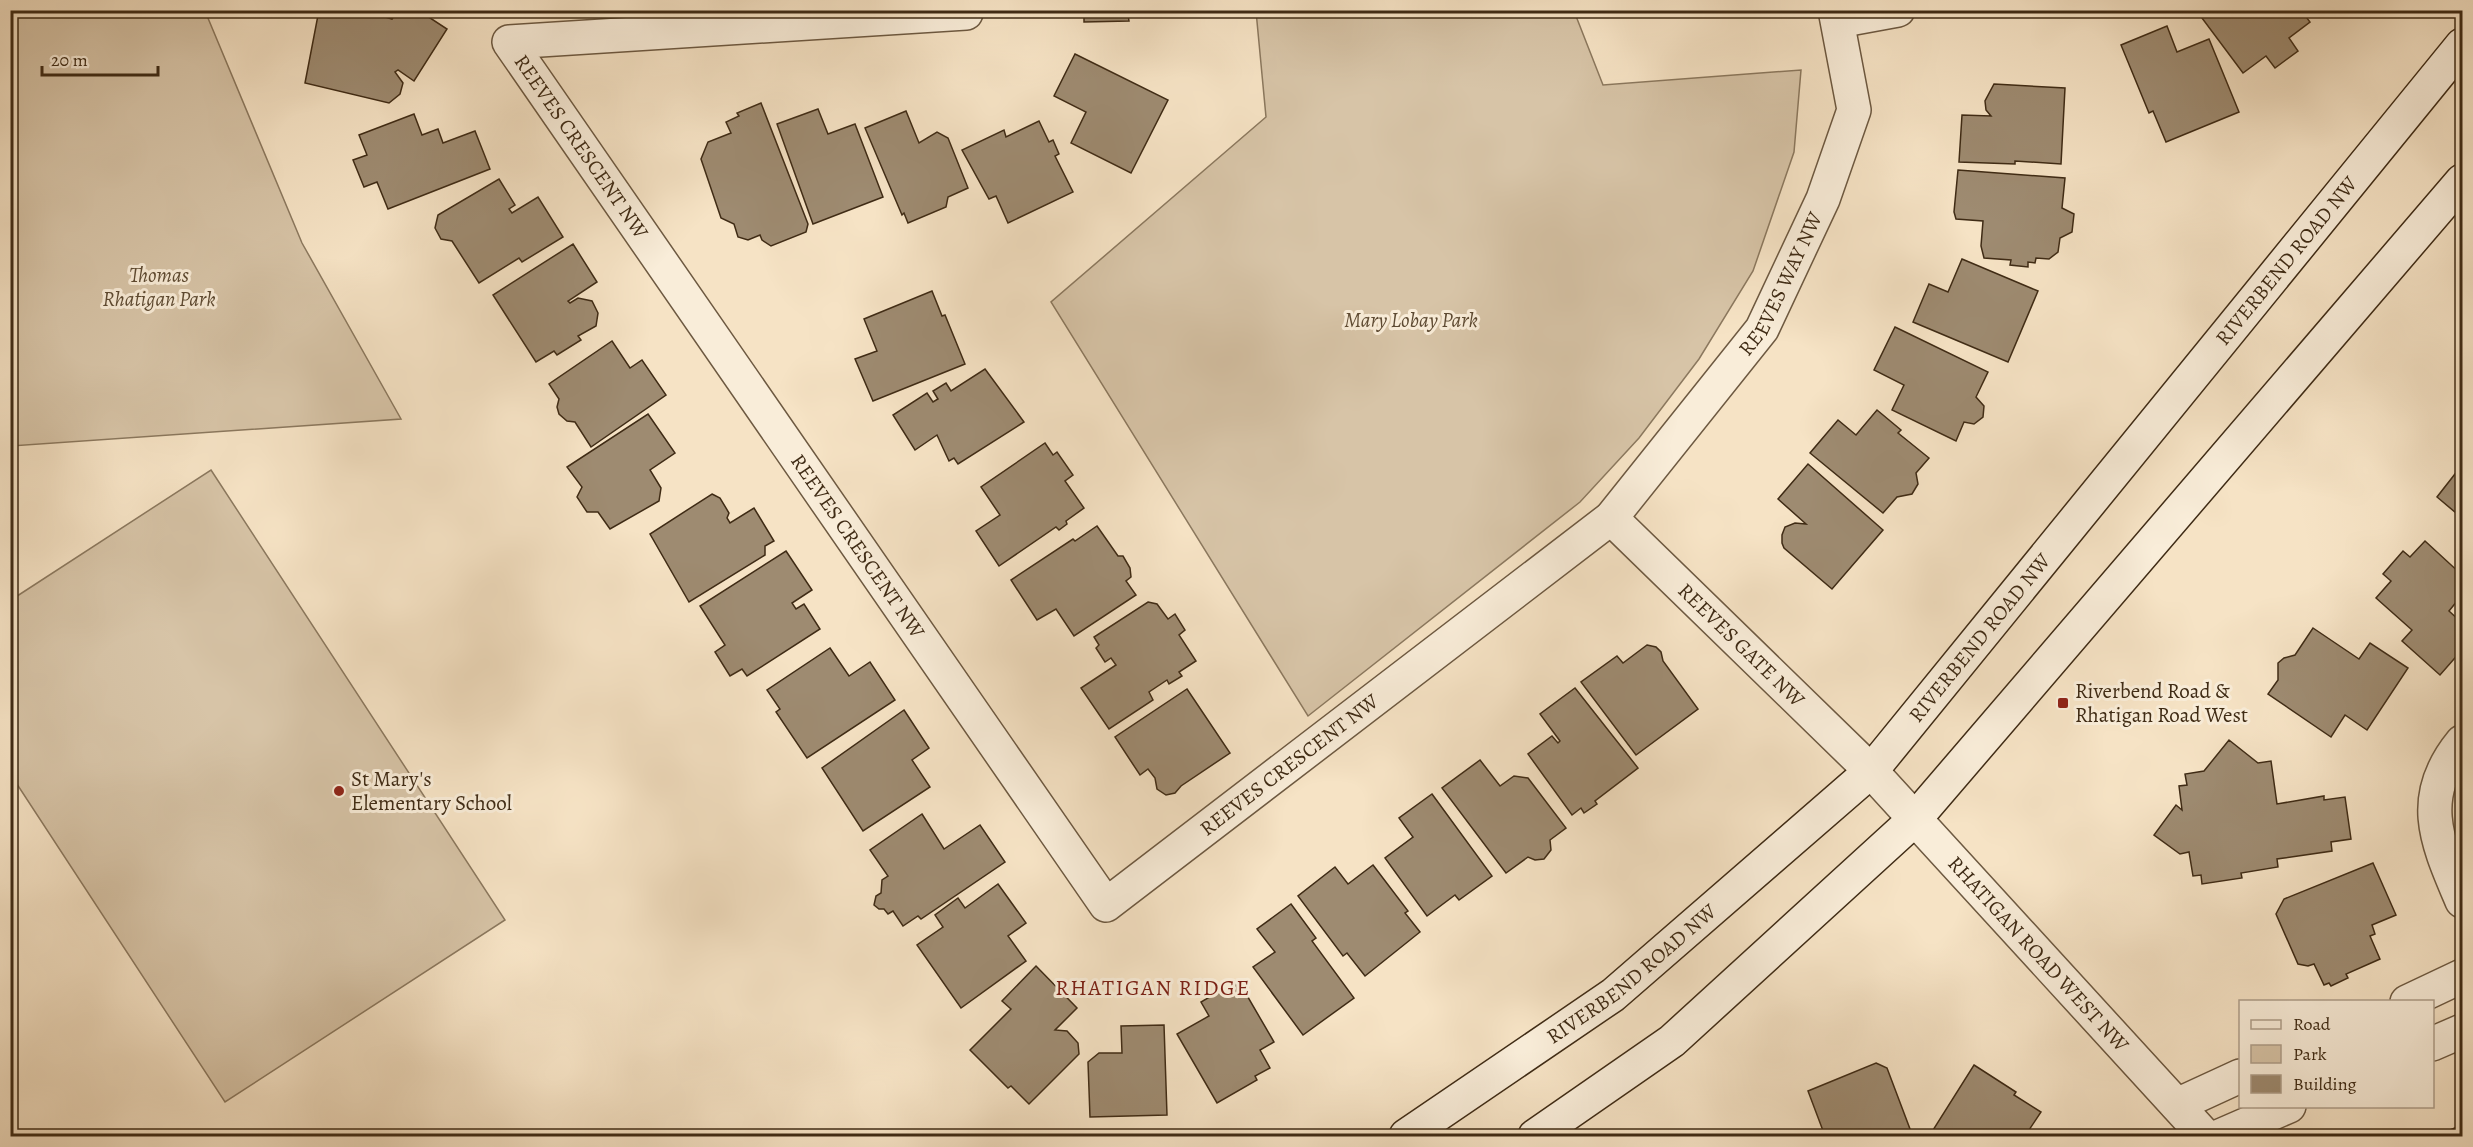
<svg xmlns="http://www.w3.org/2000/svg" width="2473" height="1147" viewBox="0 0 2473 1147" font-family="Alegreya,serif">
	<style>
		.green { fill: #d7c4a7; stroke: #8b785e; stroke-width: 1.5 }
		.building { fill: #9e8b71; stroke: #3f2b15; stroke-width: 1.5 }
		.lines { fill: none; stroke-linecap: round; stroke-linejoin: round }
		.minor-casing { stroke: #6d5941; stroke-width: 36 }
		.tertiary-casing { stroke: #6d5941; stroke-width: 36 }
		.secondary-casing { stroke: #3f2b15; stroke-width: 36 }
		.minor { stroke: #f9edd9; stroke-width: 33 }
		.tertiary { stroke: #f9edd9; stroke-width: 33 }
		.secondary { stroke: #f9edd9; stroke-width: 33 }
		.poi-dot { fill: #8f2418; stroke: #f9edd9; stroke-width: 2 }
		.labels { text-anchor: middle; stroke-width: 6; stroke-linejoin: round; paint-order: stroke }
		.street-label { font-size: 21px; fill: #3f2b15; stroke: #f9edd9 }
		.park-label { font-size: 21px; font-style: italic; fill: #5d4a32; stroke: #f9edd9 }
		.poi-label { font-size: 21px; fill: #3f2b15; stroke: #f9edd9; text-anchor: start }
		.neighbourhood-label { font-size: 22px; letter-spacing: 1.5px; fill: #7a1f14; stroke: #f9edd9 }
	</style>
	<rect width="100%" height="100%" fill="#f6e3c5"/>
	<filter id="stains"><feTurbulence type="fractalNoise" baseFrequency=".00333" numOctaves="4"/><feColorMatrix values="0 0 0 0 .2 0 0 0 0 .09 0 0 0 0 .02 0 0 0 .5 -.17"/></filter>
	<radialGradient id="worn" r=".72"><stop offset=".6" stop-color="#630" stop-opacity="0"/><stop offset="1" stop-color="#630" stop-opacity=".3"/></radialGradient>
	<!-- green -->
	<g class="green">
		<polygon points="11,10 205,11 302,243 401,419 11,446"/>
		<polygon points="1256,11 1574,11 1603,85 1801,70 1794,152 1753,271 1699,359 1639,438 1580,502 1308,716 1051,302 1266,117"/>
		<polygon points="211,470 505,920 225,1102 11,775 11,600"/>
	</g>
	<!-- building -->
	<g class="building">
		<polygon points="319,10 363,10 392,19 398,10 418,10 447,29 414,81 398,70 395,72 403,83 400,94 389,103 305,83"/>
		<polygon points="1084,10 1191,10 1191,13 1128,15 1129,21 1084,22"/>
		<polygon points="2196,10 2301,10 2310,22 2289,38 2298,51 2275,68 2266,56 2243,73"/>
		<polygon points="2167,26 2177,52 2209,39 2239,112 2166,142 2153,111 2149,113 2121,45"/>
		<polygon points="1075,54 1168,100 1131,173 1071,143 1086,112 1054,96"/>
		<polygon points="1994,84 2065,88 2061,164 2015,161 2015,164 1959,162 1962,115 1991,116 1986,110 1985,101"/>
		<polygon points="761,103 808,224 806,232 771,246 762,240 760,235 748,240 738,237 734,224 721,218 701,159 708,142 731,133 726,122 739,116 737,113"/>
		<polygon points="818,109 828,134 855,124 883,197 813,224 777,124"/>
		<polygon points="906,111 919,143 937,132 948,138 968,188 948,197 946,207 908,223 904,213 902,215 865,128"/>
		<polygon points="414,114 422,135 438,129 443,143 475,131 490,169 388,209 377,182 364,187 353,160 367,155 359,135"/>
		<polygon points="1039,121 1049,142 1053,140 1059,154 1055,156 1073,192 1008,223 996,196 989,199 962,150 1004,130 1006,137"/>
		<polygon points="1958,170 2065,178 2062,208 2074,214 2072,232 2060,238 2058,252 2049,259 2036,258 2035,263 2028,262 2028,267 2010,265 2011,260 1984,258 1981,246 1983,221 1956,219 1954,212"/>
		<polygon points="499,179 515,205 509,209 512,213 538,197 563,237 522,262 519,258 479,283 452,241 441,239 435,228 438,215"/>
		<polygon points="573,244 597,282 568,301 570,303 578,298 592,301 598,313 596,326 578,336 581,340 557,355 554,351 536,362 493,295"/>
		<polygon points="1962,259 2038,291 2008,362 1913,322 1929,284 1948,292"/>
		<polygon points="932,291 942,316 945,315 965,364 873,401 855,359 877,351 864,319"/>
		<polygon points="1895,327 1988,372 1976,397 1984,406 1983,417 1974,424 1964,422 1956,441 1892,410 1904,385 1874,370"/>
		<polygon points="612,341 630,368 642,360 666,395 591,447 575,422 567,421 559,414 557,407 559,399 549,384"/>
		<polygon points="985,369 1024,422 958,464 954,458 949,461 937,435 915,450 893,415 927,393 933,402 938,399 933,391 946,383 951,391"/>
		<polygon points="1877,410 1901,430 1898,433 1929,458 1916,473 1918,484 1912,494 1897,497 1883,513 1810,453 1838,420 1856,435"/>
		<polygon points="648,414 675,453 650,470 661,488 659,501 610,529 598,512 587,512 577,497 582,487 567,467"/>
		<polygon points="1045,443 1053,455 1057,452 1073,475 1065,481 1084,508 1066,521 1067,524 1059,530 1056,527 999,566 976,531 1000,515 981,487"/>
		<polygon points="1808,464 1883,530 1832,589 1784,548 1782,543 1782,535 1785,527 1795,523 1806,524 1778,499"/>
		<polygon points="2462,465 2462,518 2437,497"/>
		<polygon points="712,494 720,498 729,513 727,518 730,523 754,508 774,541 765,546 765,555 689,602 650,534"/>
		<polygon points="1097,526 1118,556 1123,556 1130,568 1131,577 1126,581 1136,595 1074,636 1056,609 1037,620 1011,580 1073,539 1075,541"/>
		<polygon points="2425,541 2462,575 2462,595 2449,611 2462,623 2462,643 2458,648 2461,651 2440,675 2402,641 2412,630 2376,598 2391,581 2383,574 2403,551 2410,557"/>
		<polygon points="786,551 812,590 792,603 796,609 804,604 820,629 747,676 742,669 730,676 715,652 725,645 700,606"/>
		<polygon points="1148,602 1157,604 1168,619 1175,614 1185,630 1179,635 1196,661 1179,672 1182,676 1169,684 1167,680 1149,692 1153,700 1109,729 1081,688 1116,665 1111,658 1105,662 1096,648 1099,645 1094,637"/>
		<polygon points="2313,628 2359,659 2370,643 2408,668 2367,730 2345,715 2331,737 2268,694 2278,680 2278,663 2284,658 2295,655"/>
		<polygon points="1647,645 1656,647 1661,652 1663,661 1698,709 1636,755 1581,682 1617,656 1623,663"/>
		<polygon points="830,648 849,676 870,662 895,700 807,758 776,712 780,709 767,690"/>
		<polygon points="1575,688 1638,768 1595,801 1597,804 1584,813 1581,808 1572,815 1528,754 1552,736 1558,743 1560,741 1540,714"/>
		<polygon points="1187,689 1230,753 1181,786 1175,793 1166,795 1157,789 1155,778 1148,769 1140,775 1115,737"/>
		<polygon points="904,710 929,748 912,760 930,787 863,831 822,768"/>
		<polygon points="2229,740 2258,763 2271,761 2277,804 2324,796 2324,800 2345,797 2351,839 2331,842 2332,851 2277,859 2278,867 2241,873 2242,878 2202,884 2201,875 2193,876 2189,852 2180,854 2154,835 2176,805 2182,810 2179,786 2187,785 2185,774 2204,771"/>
		<polygon points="1480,760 1500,786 1514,776 1528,778 1566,828 1550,840 1551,850 1544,859 1535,860 1528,857 1506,873 1442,788"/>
		<polygon points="1432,794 1492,876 1459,900 1455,895 1427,916 1385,858 1413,837 1399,818"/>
		<polygon points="922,814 944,849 980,825 1005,862 921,919 918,916 903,926 893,911 888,914 884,909 879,909 874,905 876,896 881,893 882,880 888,876 870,850"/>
		<polygon points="2373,863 2396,915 2372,925 2375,934 2370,936 2380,959 2346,974 2348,978 2331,986 2329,983 2324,985 2314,964 2308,966 2298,964 2276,914 2284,899"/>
		<polygon points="1373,865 1408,911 1405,913 1420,932 1365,976 1347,953 1343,956 1298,896 1335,867 1348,884"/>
		<polygon points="998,884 1026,923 1008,936 1026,961 961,1008 917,945 943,927 935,915 958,898 965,908"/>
		<polygon points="1291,904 1316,938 1312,941 1354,998 1303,1035 1253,967 1275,952 1257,929"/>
		<polygon points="1036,966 1077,1008 1055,1030 1067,1031 1078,1043 1079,1054 1029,1104 1011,1086 1008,1088 970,1050 1011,1009 1002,1001"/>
		<polygon points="1238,980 1274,1042 1260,1050 1270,1068 1255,1076 1257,1080 1217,1103 1177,1034 1209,1016 1201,1002"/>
		<polygon points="1164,1025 1167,1115 1090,1117 1088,1062 1099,1053 1122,1053 1121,1026"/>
		<polygon points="1876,1063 1887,1068 1910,1129 1906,1136 1825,1136 1808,1091"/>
		<polygon points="1974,1065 2016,1092 2014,1095 2041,1112 2025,1136 1935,1136 1933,1130"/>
		<polygon points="2462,1125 2462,1136 2436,1136"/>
	</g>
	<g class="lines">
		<!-- minor casing -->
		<g class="minor-casing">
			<g id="minor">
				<path id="s1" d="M966 13 509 42 1106 905 1611 518 1762 329 1823 199 1854 110 1835 10"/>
				<polyline points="1838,21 1898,10"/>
				<path id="s2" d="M1611 518 1871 771"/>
				<path d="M2462 742C2416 798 2437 842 2462 901"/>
				<polyline points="2407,1002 2462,976"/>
				<polyline points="2432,1044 2462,1031"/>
				<polyline points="2177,1105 2240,1076"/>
				<polyline points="2220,1136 2289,1106"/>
			</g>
		</g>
		<!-- tertiary casing -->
		<g class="tertiary-casing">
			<g id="tertiary">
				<path id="s3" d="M1871 771 2205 1136"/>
			</g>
		</g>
		<!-- secondary casing -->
		<g class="secondary-casing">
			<g id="secondary">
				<path id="s4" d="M1406 1136 1613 995 1871 771 2462 45"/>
				<polyline points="1535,1136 1672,1041 1914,820 2462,181"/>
			</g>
		</g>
		<!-- minor -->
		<use href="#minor" class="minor"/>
		<!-- tertiary -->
		<use href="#tertiary" class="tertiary"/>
		<!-- secondary -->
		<use href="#secondary" class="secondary"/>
	</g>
	<!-- markers -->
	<g class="poi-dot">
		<rect x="2057" y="697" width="12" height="12" rx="3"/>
		<circle cx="339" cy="791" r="6"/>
	</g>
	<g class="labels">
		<!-- street labels -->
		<g class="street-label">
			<text dy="7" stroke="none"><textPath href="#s1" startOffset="585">REEVES CRESCENT NW</textPath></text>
			<text dy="7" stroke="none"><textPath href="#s4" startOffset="1250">RIVERBEND ROAD NW</textPath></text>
			<text dy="7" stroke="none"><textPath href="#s1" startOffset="2434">REEVES WAY NW</textPath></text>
			<text dy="7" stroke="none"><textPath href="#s1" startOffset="1071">REEVES CRESCENT NW</textPath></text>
			<text dy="7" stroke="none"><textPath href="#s4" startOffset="764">RIVERBEND ROAD NW</textPath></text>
			<text dy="7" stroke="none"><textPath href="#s2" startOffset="182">REEVES GATE NW</textPath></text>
			<text dy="7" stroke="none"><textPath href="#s1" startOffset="1738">REEVES CRESCENT NW</textPath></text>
			<text dy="7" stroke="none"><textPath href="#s3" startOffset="248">RHATIGAN ROAD WEST NW</textPath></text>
			<text dy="7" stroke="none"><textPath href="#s4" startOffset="278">RIVERBEND ROAD NW</textPath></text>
		</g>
		<!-- park labels -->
		<g class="park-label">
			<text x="159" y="282">Thomas<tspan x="159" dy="24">Rhatigan Park</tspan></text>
			<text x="1411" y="327">Mary Lobay Park</text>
		</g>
		<!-- poi labels -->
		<g class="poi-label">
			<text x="2075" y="698">Riverbend Road &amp;<tspan x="2075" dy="24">Rhatigan Road West</tspan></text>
			<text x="351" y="786">St Mary's<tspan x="351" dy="24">Elementary School</tspan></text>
		</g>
		<!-- neighbourhood labels -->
		<g class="neighbourhood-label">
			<text x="1153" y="995">RHATIGAN RIDGE</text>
		</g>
	</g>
	<!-- margin -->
	<rect width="2473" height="1147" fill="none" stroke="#f6e3c5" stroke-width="36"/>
	<rect x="12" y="12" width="2449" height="1123" fill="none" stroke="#3f2b15" stroke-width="3"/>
	<rect x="18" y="18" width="2437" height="1111" fill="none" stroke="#3f2b15" stroke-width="1.5"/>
	<!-- legend -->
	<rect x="2239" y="1000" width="195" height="108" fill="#f9edd9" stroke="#af9f8b" stroke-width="1.5"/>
	<rect x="2251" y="1020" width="30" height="9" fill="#f9edd9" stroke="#af9f8b" stroke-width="1.5"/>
	<text x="2293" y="1030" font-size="18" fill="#3f2b15">Road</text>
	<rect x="2251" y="1045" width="30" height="18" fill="#d7c4a7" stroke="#af9f8b" stroke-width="1.5"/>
	<text x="2293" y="1060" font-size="18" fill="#3f2b15">Park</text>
	<rect x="2251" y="1075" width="30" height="18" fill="#9e8b71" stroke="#af9f8b" stroke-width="1.5"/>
	<text x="2293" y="1090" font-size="18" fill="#3f2b15">Building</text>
	<!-- scale -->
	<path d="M42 66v9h116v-9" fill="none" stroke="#3f2b15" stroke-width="3"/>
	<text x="51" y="66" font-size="18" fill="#3f2b15" stroke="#f9edd9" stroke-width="4.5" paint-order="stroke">20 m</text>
	<rect width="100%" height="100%" filter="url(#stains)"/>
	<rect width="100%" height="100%" fill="url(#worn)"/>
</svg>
